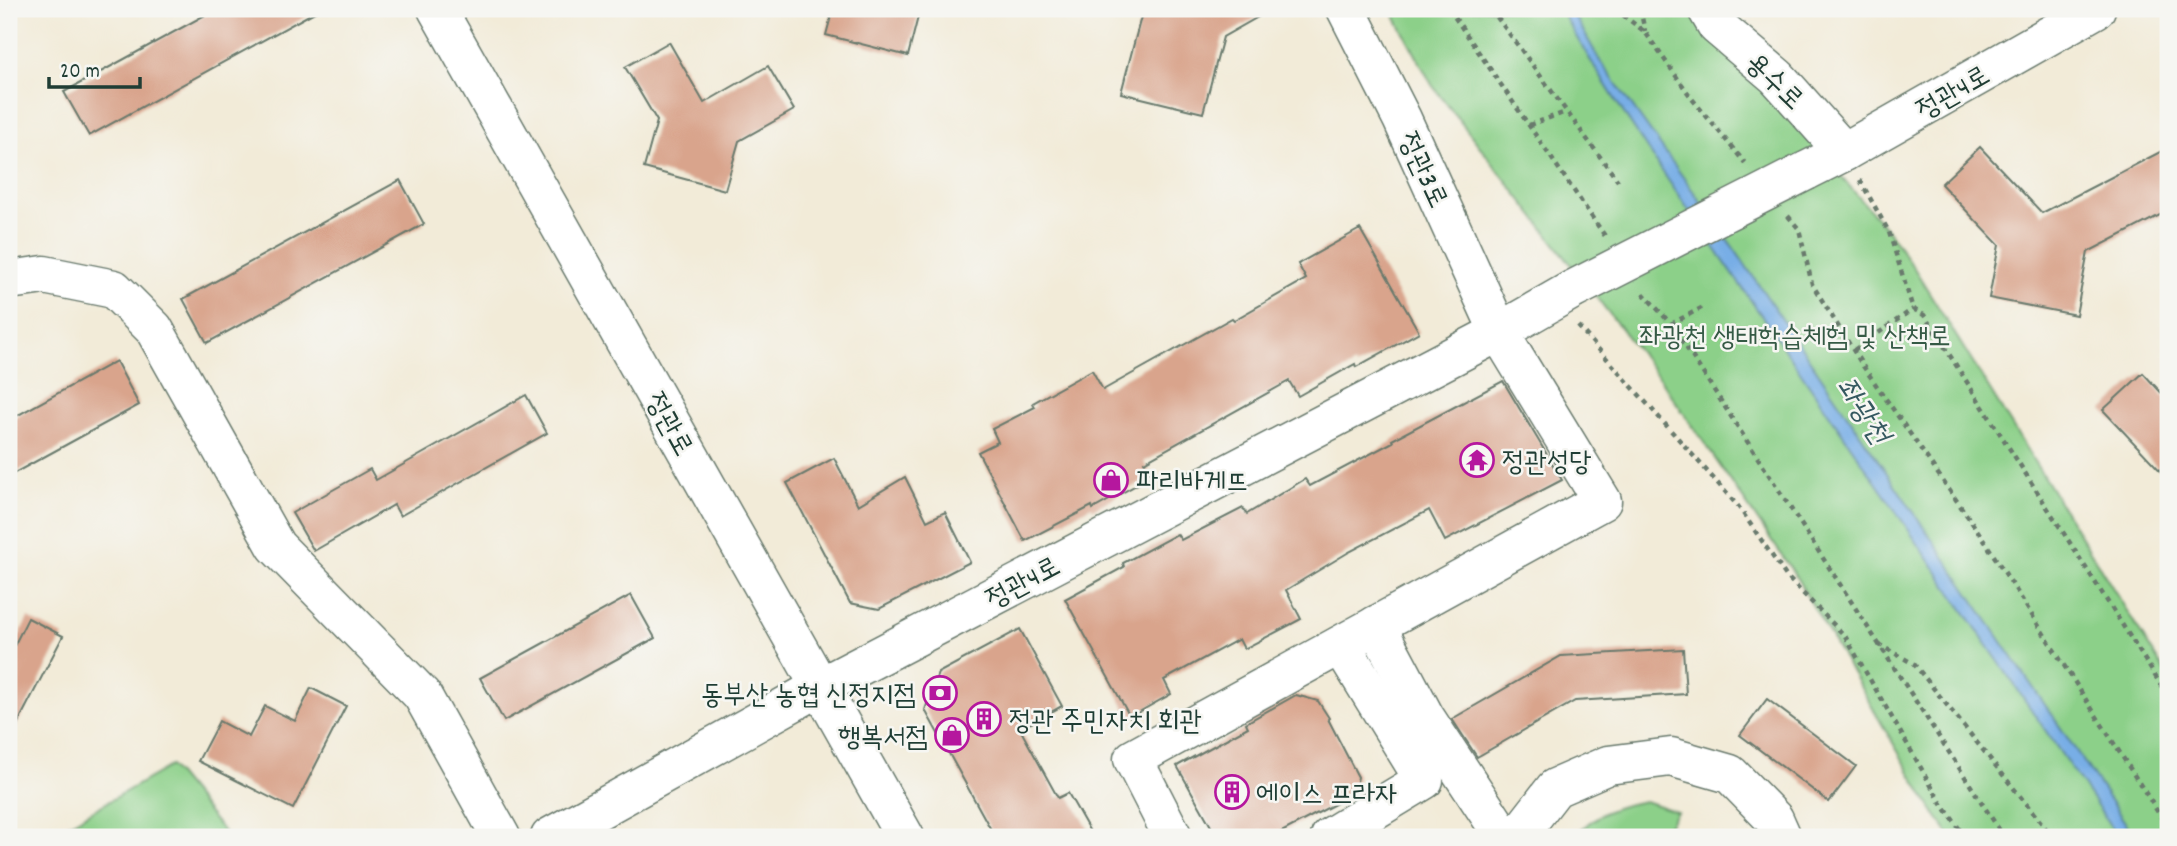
<svg xmlns="http://www.w3.org/2000/svg" width="2177" height="846" viewBox="0 0 2177 846" font-family="Dekko,'Poor Story',sans-serif">
	<style>
		.green { fill: #8cd089; stroke: #56865e; stroke-width: 2 }
		.water { fill: #78aee6; stroke: #4c768d; stroke-width: 2 }
		.building { fill: #d9a48c }
		.lines { fill: none; stroke-linecap: round; stroke-linejoin: round }
		.minor-casing { stroke: #697a6d; stroke-width: 41 }
		.path { stroke: #697a6d; stroke-width: 4.5; stroke-dasharray: 5 5; stroke-linecap: butt }
		.minor { stroke: #fff; stroke-width: 38 }
		.minor-bridge-casing { stroke: #697a6d; stroke-width: 41; stroke-linecap: butt }
		.minor-bridge { stroke: #fff; stroke-width: 38 }
		.labels { text-anchor: middle; stroke-width: 5; stroke-linejoin: round; paint-order: stroke }
		.street-label { font-size: 28px; fill: #1f3d34; stroke: #f6f6f2 }
		.park-label { font-size: 28px; fill: #355a45; stroke: #f6f6f2 }
		.poi-label { font-size: 28px; fill: #1f3d34; stroke: #f6f6f2; text-anchor: start }
		.water-label { font-size: 30px; font-style: italic; fill: #355960; stroke: #f6f6f2 }
	</style>
	<rect width="100%" height="100%" fill="#f6f6f2"/>
	<filter id="ink" filterUnits="userSpaceOnUse"><feTurbulence type="fractalNoise" baseFrequency=".0143" numOctaves="2"/><feDisplacementMap in="SourceGraphic" scale="14" xChannelSelector="R" yChannelSelector="G"/><feConvolveMatrix kernelMatrix="1 2 1 2 8 2 1 2 1" color-interpolation-filters="sRGB"/></filter>
	<filter id="wash" filterUnits="userSpaceOnUse"><feTurbulence type="fractalNoise" baseFrequency=".00686" numOctaves="4" result="noise"/><feDisplacementMap in="SourceGraphic" scale="28" xChannelSelector="R" yChannelSelector="G"/><feGaussianBlur stdDeviation="1.57" result="paint"/><feColorMatrix in="noise" values="0 0 0 0 0 0 0 0 0 0 0 0 0 0 0 0 0 1.4 0 .05"/><feComposite in="paint" operator="in"/></filter>
	<g filter="url(#wash)">
		<rect width="100%" height="100%" fill="#f2ebd8"/>
		<!-- green -->
		<g class="green">
			<polygon points="1391,9 1697,9 1889,232 1914,268 2168,677 2168,837 1951,837 1931,808 1792,570 1660,379 1432,85"/>
			<polygon points="170,766 228,837 47,837"/>
			<path d="M1645 801 1677 812 1661 837H1573C1598 813 1610 807 1645 801Z"/>
		</g>
		<!-- water -->
		<path class="water" d="M1560 9H1571L1600 61 1733 247 2135 837H2118C2009 677 1900 516 1790 357 1712 243 1629 129 1560 9Z"/>
		<g id="blocks">
			<!-- building -->
			<g class="building">
				<polygon points="216,9 320,9 89,136 64,92"/>
				<polygon points="833,9 920,9 908,56 826,35"/>
				<polygon points="1143,9 1272,9 1223,37 1203,113 1121,93"/>
				<polygon points="669,42 704,103 768,66 794,110 739,141 725,190 644,168 657,121 625,67"/>
				<polygon points="1980,147 2042,213 2168,148 2168,211 2088,252 2076,315 1989,298 1999,245 1941,184"/>
				<polygon points="400,180 424,224 207,343 183,299"/>
				<polygon points="1360,229 1419,332 1356,367 1355,364 1298,396 1289,381 1144,462 1152,476 1093,509 1092,506 1025,541 978,452 998,442 992,429 1035,407 1033,403 1092,370 1103,390 1232,318 1234,320 1306,279 1298,264"/>
				<polygon points="116,361 139,405 9,476 9,420"/>
				<polygon points="2143,373 2168,400 2168,479 2103,410"/>
				<polygon points="1503,381 1562,480 1445,541 1429,510 1349,552 1286,590 1301,619 1244,649 1239,639 1164,680 1171,694 1130,717 1065,599 1124,567 1123,563 1177,534 1181,540 1243,508 1247,514 1305,479 1310,486 1393,442 1392,440"/>
				<polygon points="526,395 547,433 400,516 394,505 314,551 292,513 370,469 376,480"/>
				<polygon points="834,458 858,505 905,477 927,521 945,512 970,562 879,609 850,603 787,483"/>
				<polygon points="631,595 655,638 504,721 480,678"/>
				<polygon points="28,618 63,636 9,740 9,656"/>
				<polygon points="1020,629 1062,706 1020,729 1058,798 1068,793 1093,837 995,837 925,710 938,673"/>
				<polygon points="1683,649 1686,694 1575,701 1477,757 1452,719 1561,656"/>
				<polygon points="311,688 346,706 293,809 198,761 219,721 249,737 265,706 295,721"/>
				<polygon points="1296,695 1318,701 1329,718 1328,719 1358,777 1354,794 1272,837 1217,837 1177,766 1248,727 1246,723"/>
				<polygon points="1767,699 1856,766 1829,802 1740,735"/>
			</g>
		</g>
	</g>
	<g filter="url(#ink)">
		<use href="#blocks" fill-opacity="0" stroke="#697a6d" stroke-width="2"/>
		<g class="lines">
			<!-- minor casing -->
			<g class="minor-casing">
				<g id="minor">
					<polyline points="437,9 905,837"/>
					<polyline points="1707,9 1717,26 1777,77 1844,152"/>
					<polyline points="1806,171 1844,152 2096,9"/>
					<polyline points="9,280 44,275 114,289 154,329 276,546 422,695 501,837"/>
					<polyline points="1376,625 1425,717 1504,837"/>
					<polyline points="550,837 820,687 1499,332 1572,290"/>
					<polyline points="1173,837 1133,759 1602,501 1499,332 1402,119 1346,9"/>
					<polyline points="1330,837 1424,780 1341,645"/>
					<polyline points="1517,837 1555,788 1608,765 1671,757 1730,774 1774,819 1782,837"/>
				</g>
			</g>
			<!-- path -->
			<g class="path">
				<polyline points="1449,9 1605,236"/>
				<polyline points="1491,9 1618,181"/>
				<polyline points="1615,9 1645,32 1693,100 1745,163"/>
				<polyline points="1640,9 1645,31"/>
				<polyline points="1529,125 1566,112"/>
				<polyline points="1860,180 1889,232 1913,309 1924,315 2168,696"/>
				<polyline points="1788,216 1799,229 1812,284 1863,366 1982,537 2168,828"/>
				<polyline points="1643,293 1671,324 2004,837"/>
				<polyline points="1671,324 1705,306"/>
				<polyline points="1578,326 1738,506 1786,576 1845,636 1940,801 1965,837"/>
				<polyline points="1854,350 1913,309"/>
				<polyline points="1878,644 1914,664 2048,831 2060,832 2063,837"/>
			</g>
			<!-- minor -->
			<use href="#minor" class="minor"/>
			<!-- minor-bridge casing -->
			<g class="minor-bridge-casing">
				<polyline id="minor-bridge" points="1572,290 1806,171"/>
			</g>
			<!-- minor-bridge -->
			<use href="#minor-bridge" class="minor-bridge"/>
		</g>
	</g>
	<!-- icons -->
	<defs>
		<g id="temple-ring" transform="scale(1.75)"><circle r="9.5" fill="#f6f6f2" stroke="#b5179e" stroke-width="1.5"/><path d="M0-6L5-2H3V0L6.5 2.5H4V6H1.5V3h-3V6H-4V2.5H-6.5L-3 0V-2H-5Z" fill="#b5179e"/></g>
		<g id="shop-ring" transform="scale(1.75)"><circle r="9.5" fill="#f6f6f2" stroke="#b5179e" stroke-width="1.5"/><path d="M-5-2.5h2.3a2.7 3.5 0 0 1 5.4 0H5L5.5 6h-11ZM-1.5-2.5h3a1.5 2.3 0 0 0-3 0Z" fill="#b5179e"/></g>
		<g id="bank-ring" transform="scale(1.75)"><circle r="9.5" fill="#f6f6f2" stroke="#b5179e" stroke-width="1.5"/><path d="M-6-4H6V4H-6ZM0-2.3a2.3 2.3 0 1 0 0 4.6a2.3 2.3 0 1 0 0-4.6Z" fill="#b5179e"/></g>
		<g id="building-ring" transform="scale(1.75)"><circle r="9.5" fill="#f6f6f2" stroke="#b5179e" stroke-width="1.5"/><path d="M-4-6H4V6H1V3H-1V6H-4ZM-2.5-4.3h1.7v1.8h-1.7ZM.8-4.3h1.7v1.8H.8ZM-2.5-1h1.7V.8h-1.7ZM.8-1h1.7V.8H.8Z" fill="#b5179e"/></g>
	</defs>
	<g fill-rule="evenodd">
		<use href="#temple-ring" x="1477" y="460"/>
		<use href="#shop-ring" x="1111" y="480"/>
		<use href="#bank-ring" x="940" y="693"/>
		<use href="#building-ring" x="984" y="719"/>
		<use href="#shop-ring" x="952" y="735"/>
		<use href="#building-ring" x="1232" y="792"/>
	</g>
	<g class="labels">
		<!-- street labels -->
		<g class="street-label">
			<text transform="translate(1776 80) rotate(44)" y="10">용수로</text>
			<text transform="translate(1952 91) rotate(-30)" y="10">정관4로</text>
			<text transform="translate(1425 169) rotate(65)" y="10">정관3로</text>
			<text transform="translate(671 423) rotate(61)" y="10">정관로</text>
			<text transform="translate(1022 581) rotate(-28)" y="10">정관4로</text>
		</g>
		<!-- park labels -->
		<g class="park-label">
			<text x="1795" y="345">좌광천 생태학습체험 및 산책로</text>
		</g>
		<!-- poi labels -->
		<g class="poi-label">
			<text x="1502" y="470">정관성당</text>
			<text x="1136" y="490">파리바게뜨</text>
			<text x="916" y="703" text-anchor="end">동부산 농협 신정지점</text>
			<text x="1009" y="729">정관 주민자치 회관</text>
			<text x="928" y="745" text-anchor="end">행복서점</text>
			<text x="1256" y="802">에이스 프라자</text>
		</g>
		<!-- water labels -->
		<g class="water-label">
			<text transform="translate(1864 410) rotate(56)" y="10">좌광천</text>
		</g>
	</g>
	<!-- margin -->
	<rect width="2177" height="846" fill="none" stroke="#f6f6f2" stroke-width="35"/>
	<!-- scale -->
	<path d="M49 77v10h91v-10" fill="none" stroke="#1f3d34" stroke-width="3.5"/>
	<text x="60" y="77" font-size="21" fill="#1f3d34" stroke="#f6f6f2" stroke-width="5" paint-order="stroke">20 m</text>
</svg>
